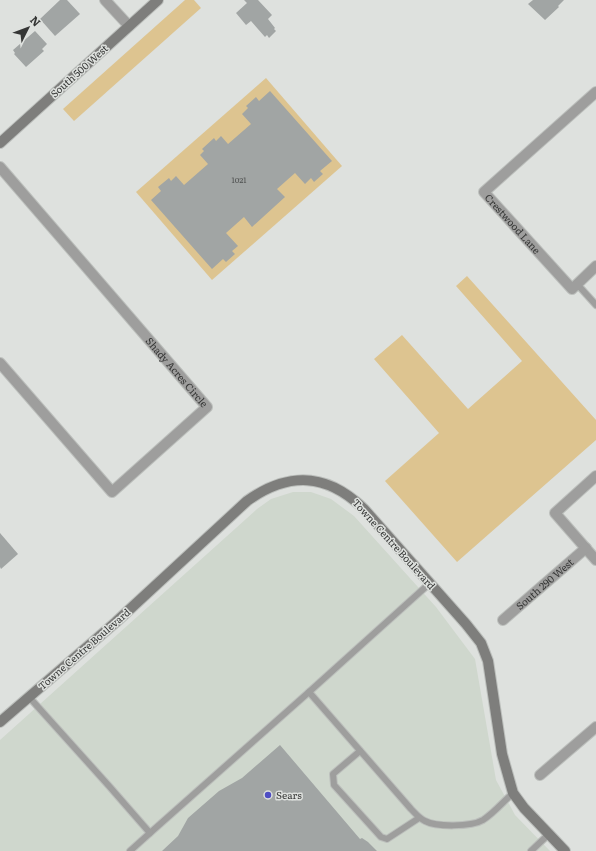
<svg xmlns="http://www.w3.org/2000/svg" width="596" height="851" viewBox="0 0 596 851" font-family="Literata,serif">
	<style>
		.built { fill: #cfd7cd }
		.green { fill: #ddc490 }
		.building { fill: #a1a5a4 }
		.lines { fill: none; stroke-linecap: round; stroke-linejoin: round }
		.lane-casing { stroke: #bcbfbc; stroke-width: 8 }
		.street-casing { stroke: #bcbfbc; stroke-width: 12 }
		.secondary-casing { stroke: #bcbfbc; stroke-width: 12 }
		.lane { stroke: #9e9e9d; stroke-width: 6 }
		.street { stroke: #9e9e9d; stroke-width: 10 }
		.secondary { stroke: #7e7e7c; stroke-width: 10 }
		.poi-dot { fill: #4e4dc3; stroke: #dee1de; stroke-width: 1.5 }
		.labels { text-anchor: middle; stroke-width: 3; stroke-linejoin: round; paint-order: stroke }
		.number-label { font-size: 8px; fill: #505251 }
		.street-label { font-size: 10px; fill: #353635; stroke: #dee1de }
		.poi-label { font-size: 10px; fill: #353635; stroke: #dee1de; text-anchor: start }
	</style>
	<rect width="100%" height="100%" fill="#dee1de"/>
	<!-- built -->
	<polygon class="built" points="293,492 311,492 331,499 354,516 436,607 475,659 496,780 515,815 550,851 0,851 0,740 257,509 271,499"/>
	<!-- green -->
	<g class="green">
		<polygon points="185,0 194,0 201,8 74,121 63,109"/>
		<polygon points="266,78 342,166 212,280 136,192"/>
		<polygon points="467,276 596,420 596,440 457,562 385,481 439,433 374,359 402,335 468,409 522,361 456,286"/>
	</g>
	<!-- building -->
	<g class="building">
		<polygon points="60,0 67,0 80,14 55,36 40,19"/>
		<polygon points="244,0 258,0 272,15 268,19 275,28 274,29 276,31 269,38 267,35 265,37 251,21 246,25 236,13 247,3"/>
		<polygon points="533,0 564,0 558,6 559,7 545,20 528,4"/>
		<polygon points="35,31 47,44 42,49 44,51 26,67 14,54 15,53 13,50"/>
		<polygon points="270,91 332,161 320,171 323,174 314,182 311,178 305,184 295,173 277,189 285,197 252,227 244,217 226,233 238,246 232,251 235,254 226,262 223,259 212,269 151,200 161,191 158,187 169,178 171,181 176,176 184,185 208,164 200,155 204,151 202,149 214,138 216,141 221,136 228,144 251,124 242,114 248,108 246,106 256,97 259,101"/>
		<polygon points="0,533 18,554 1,569 0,567"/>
		<polygon points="280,745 360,839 362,838 368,842 377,851 162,851 178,836 188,818 219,791 242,778"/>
	</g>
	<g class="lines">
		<!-- lane casing -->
		<g class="lane-casing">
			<g id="lane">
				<polyline points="577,284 596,305"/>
				<path d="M309 692 411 809C415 813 419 818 425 821 436 827 471 827 483 820 494 813 503 802 513 793"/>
				<polyline points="29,697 109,786 150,833 309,692 430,583"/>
				<polyline points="360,751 333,774 334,785 381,837 387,839 419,818"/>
				<polyline points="130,851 150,833"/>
				<polyline points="531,851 549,834"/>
			</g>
		</g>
		<!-- street casing -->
		<g class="street-casing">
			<g id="street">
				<polyline points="105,0 129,26"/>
				<path id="s1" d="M596 92 484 192 572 289 596 266"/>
				<path id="s2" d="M0 167 207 407 112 492 0 363"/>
				<polyline points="596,476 555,513 596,560"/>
				<path id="s3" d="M503 620 586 548"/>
				<polyline points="540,775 596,727"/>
			</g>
		</g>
		<!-- secondary casing -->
		<g class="secondary-casing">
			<g id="secondary">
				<polyline points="0,143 158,0"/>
				<path d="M0 722 116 622 247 501C289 471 327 473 364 509L466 624 481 643 488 661 502 754 513 793 524 808 565 851"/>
			</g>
		</g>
		<!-- lane -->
		<use href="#lane" class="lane"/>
		<!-- street -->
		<use href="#street" class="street"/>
		<!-- secondary -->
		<use href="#secondary" class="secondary"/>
	</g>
	<!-- markers -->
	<circle class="poi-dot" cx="268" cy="795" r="4"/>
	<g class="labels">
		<!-- number labels -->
		<g class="number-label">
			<text x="239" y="183">1021</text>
		</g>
		<!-- street labels -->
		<g class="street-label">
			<text transform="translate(79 71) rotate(-42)" y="4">South 500 West</text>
			<text dy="4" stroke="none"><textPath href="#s1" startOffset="193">Crestwood Lane</textPath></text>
			<text dy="4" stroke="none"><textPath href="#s2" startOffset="271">Shady Acres Circle</textPath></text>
			<text transform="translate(394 544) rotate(48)" y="4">Towne Centre Boulevard</text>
			<text dy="4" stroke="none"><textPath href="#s3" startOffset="55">South 290 West</textPath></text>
			<text transform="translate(84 649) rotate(-41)" y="4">Towne Centre Boulevard</text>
		</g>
		<!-- poi labels -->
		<g class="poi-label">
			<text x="276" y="799">Sears</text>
		</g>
	</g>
	<!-- north arrow -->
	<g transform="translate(28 28) rotate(48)" stroke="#dee1de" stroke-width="3" paint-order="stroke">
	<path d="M0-3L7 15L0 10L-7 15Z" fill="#353635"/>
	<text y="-6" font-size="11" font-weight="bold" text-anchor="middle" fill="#353635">N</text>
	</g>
</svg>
